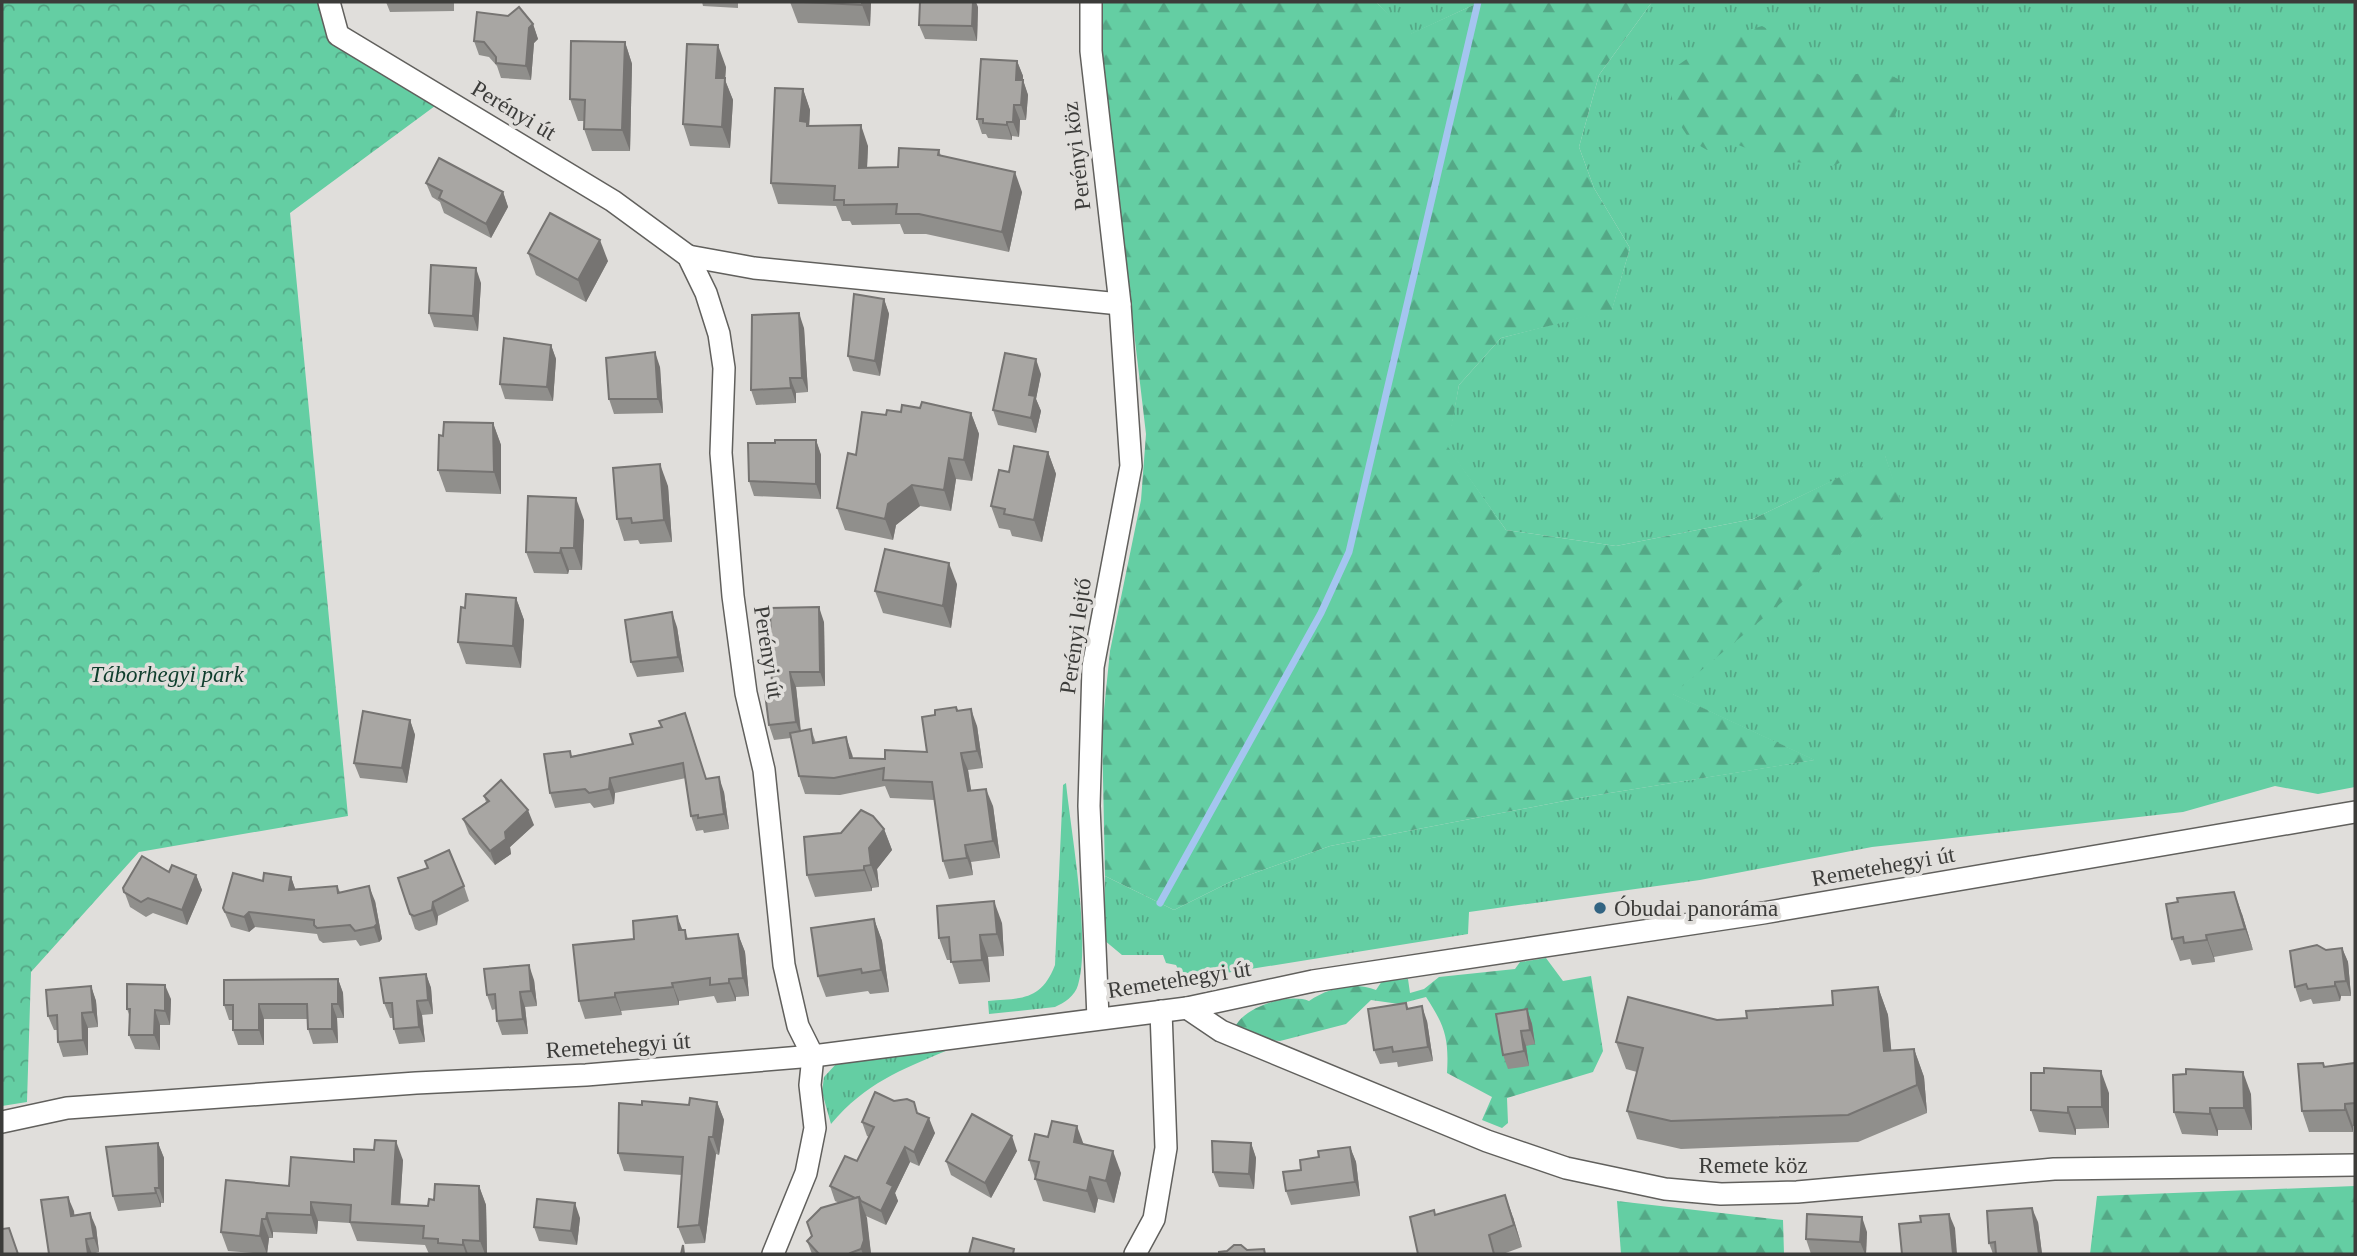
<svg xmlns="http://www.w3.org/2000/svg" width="2357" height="1256" viewBox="0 0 2357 1256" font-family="Georgia,serif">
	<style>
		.grass { fill: url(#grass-tufts) }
		.forest { fill: url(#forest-firs) }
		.park { fill: url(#park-crowns) }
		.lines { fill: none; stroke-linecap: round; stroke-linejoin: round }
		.stream { stroke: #a5c5f0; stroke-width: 7 }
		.street-casing { stroke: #61605d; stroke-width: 24 }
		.street { stroke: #fff; stroke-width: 21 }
		.wall { fill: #908f8c }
		.shaded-wall { fill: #767472 }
		.building { fill: #a8a6a3; stroke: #767472; stroke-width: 2 }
		.poi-dot { fill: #326482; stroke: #e0dedb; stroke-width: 2.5 }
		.labels { text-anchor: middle; stroke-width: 7; stroke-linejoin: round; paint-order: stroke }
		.street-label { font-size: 23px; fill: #3c3c3a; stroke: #e0dedb }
		.park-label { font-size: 23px; font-style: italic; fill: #0e3d2c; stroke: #e0dedb }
		.poi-label { font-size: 23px; fill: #3c3c3a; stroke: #e0dedb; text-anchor: start }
	</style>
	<defs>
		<pattern id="grass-tufts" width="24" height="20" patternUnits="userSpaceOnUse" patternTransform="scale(1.75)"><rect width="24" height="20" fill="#64cea3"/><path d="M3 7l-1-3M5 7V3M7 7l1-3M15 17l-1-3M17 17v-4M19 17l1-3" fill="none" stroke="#54a886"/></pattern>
		<pattern id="forest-firs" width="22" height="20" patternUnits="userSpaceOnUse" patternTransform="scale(1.75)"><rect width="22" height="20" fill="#64cea3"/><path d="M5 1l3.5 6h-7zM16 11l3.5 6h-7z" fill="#54a886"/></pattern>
		<pattern id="park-crowns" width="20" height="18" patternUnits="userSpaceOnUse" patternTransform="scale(1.75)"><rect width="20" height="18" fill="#64cea3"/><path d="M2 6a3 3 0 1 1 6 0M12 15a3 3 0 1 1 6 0" fill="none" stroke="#54a886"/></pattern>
	</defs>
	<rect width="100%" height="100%" fill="#e0dedb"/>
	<!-- grass -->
	<g class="grass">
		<polygon points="1376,2 1480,2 1409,35"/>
		<polygon points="1652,2 2355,2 2355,787 2318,794 2275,786 2183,812 1872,847 1700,880 1469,912 1468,934 1201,977 1183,979 1176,965 1166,963 1163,955 1122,955 1104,940 1105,876 1174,910 1232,881 1330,846 1585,797 1814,760 1672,694 1900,502 1885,456 1753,519 1616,546 1506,530 1447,447 1459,385 1501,338 1612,309 1630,248 1594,188 1579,147 1599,75"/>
		<path d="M1066 783C1071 833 1091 941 1078 985 1075 996 1064 1003 1055 1007L989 1014 988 1001C1022 998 1041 1001 1055 965L1063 785Z"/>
		<path d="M948 1050C899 1071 867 1082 831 1124L822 1092 824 1077 837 1063Z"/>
	</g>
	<!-- forest -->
	<g class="forest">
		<polygon points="1100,2 1376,2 1410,34 1480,2 1652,2 1599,75 1579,147 1594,188 1630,248 1612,310 1501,338 1459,385 1448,447 1506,530 1616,546 1753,519 1885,455 1901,502 1673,694 1815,760 1585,797 1330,846 1232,881 1174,910 1105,876 1102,729 1110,651 1141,500 1146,434 1100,43"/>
		<path d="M1762 26 1790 41 1811 70 1830 81C1854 74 1879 66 1901 81V101L1884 141 1833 166 1775 160 1736 144 1707 150 1690 140 1677 120 1671 93 1674 68 1691 56 1714 50 1733 35Z"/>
		<path d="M1546 958 1563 981 1591 976 1603 1051 1593 1072 1507 1098 1508 1123 1502 1128 1482 1120 1492 1097 1447 1073C1449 1038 1445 1026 1426 997L1399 1004 1371 1000 1346 1024 1280 1041 1252 1038 1235 1027C1245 1006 1289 993 1309 1001 1328 988 1354 981 1376 990L1382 981 1408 979 1410 993 1424 989 1439 977 1515 969 1520 962Z"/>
		<polygon points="2355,1186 2355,1254 2090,1254 2097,1196"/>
		<polygon points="1617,1201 1783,1220 1784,1254 1621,1254"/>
	</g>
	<!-- park -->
	<polygon class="park" points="2,2 323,2 333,39 439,103 290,213 348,816 139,852 31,972 27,1102 2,1106"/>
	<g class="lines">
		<!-- stream -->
		<polyline class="stream" points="1160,903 1321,613 1349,552 1478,2"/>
		<!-- street casing -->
		<g class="street-casing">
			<g id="street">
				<polyline points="329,2 338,35 613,201 688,256 706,293 719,334 724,368 721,453 733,596 746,693 764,770 784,965 798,1026 813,1056 810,1085 815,1128 806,1173 773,1254"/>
				<polyline points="1091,2 1091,51 1120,304 1131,466 1093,667 1089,806 1098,1018"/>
				<polyline points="688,256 754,268 1120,304"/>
				<polyline points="1187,1008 1221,1031 1487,1141 1566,1168 1665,1189 1721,1194 1797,1192 2054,1169 2355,1165"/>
				<polyline points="2,1122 67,1108 416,1083 586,1075 813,1056 1187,1008 1313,981 1763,913 2355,812"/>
				<polyline points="1135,1254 1154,1219 1166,1148 1161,1011"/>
			</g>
		</g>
		<!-- street -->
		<use href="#street" class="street"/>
	</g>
	<!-- wall -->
	<g class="wall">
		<polygon points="386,2 454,2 454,11 390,12"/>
		<polygon points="702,2 738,2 738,8 703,6"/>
		<polygon points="790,2 871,2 870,26 798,23"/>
		<polygon points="978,7 977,41 925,39 919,25"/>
		<polygon points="533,24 538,39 534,43 531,80 501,78 497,66 489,57 479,55 474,41"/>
		<polygon points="625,42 632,64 630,151 592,151 584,129 585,121 578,121 570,99"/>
		<polygon points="1017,61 1023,76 1023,80 1028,95 1026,120 1020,120 1019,137 1012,136 1012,140 988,138 986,134 982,134 977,119"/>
		<polygon points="726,67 725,80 733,100 730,148 690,146 683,124"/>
		<polygon points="803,89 810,110 809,126 868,146 867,168 898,167 939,150 941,156 1022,192 1009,252 926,234 904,234 900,224 852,225 850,221 842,221 836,206 778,204 771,183"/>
		<polygon points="426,183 503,192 508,207 491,238 444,213 440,202 432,197"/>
		<polygon points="528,253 608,261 586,302 536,275"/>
		<polygon points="481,283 478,331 434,327 429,313"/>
		<polygon points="884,299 889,314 880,376 853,371 848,356"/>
		<polygon points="804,328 808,392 796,393 796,403 756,405 751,390"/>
		<polygon points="551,345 556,359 553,401 505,399 500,384"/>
		<polygon points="660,367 663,413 614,414 609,399"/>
		<polygon points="1041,374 1036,399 1041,411 1036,433 998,425 993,410"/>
		<polygon points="920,408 971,413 979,434 972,481 956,479 951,511 920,506 896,525 893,540 845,530 837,508 856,455 886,415"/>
		<polygon points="493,423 501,445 501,494 446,492 438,470"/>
		<polygon points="816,440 821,455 821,499 754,496 749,481 775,443"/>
		<polygon points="1048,452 1056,474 1042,542 1012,536 1010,530 999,528 991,506 1009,472"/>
		<polygon points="668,486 672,542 640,544 638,540 624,541 617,519"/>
		<polygon points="584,520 582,570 569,570 568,574 534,573 526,552"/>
		<polygon points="957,584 951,628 883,613 875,591"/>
		<polygon points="516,598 524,620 521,668 466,664 458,642 465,608"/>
		<polygon points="824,622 825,686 796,687 801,731 811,729 816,743 852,754 853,758 885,759 927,752 935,715 956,707 958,710 977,726 983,768 968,770 971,791 993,806 1000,858 971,862 973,875 949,879 943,861 934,800 890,798 885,786 840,795 805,794 799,776 791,738 774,740 769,725 772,692"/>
		<polygon points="677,627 684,672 637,677 631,662"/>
		<polygon points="410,720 415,735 407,783 360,778 354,763"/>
		<polygon points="690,727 706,779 724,792 729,829 704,833 703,830 696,831 691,816 686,778 615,793 614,804 594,808 590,803 555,808 550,793 572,756 633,744"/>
		<polygon points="484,796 534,825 510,847 511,854 495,865 469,834 463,819 486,802"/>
		<polygon points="884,829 892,850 877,869 879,887 872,888 872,891 815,897 807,875"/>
		<polygon points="427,868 464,886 469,901 438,916 437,925 419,931 415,929 398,878"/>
		<polygon points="169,872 196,875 202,890 187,925 153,913 146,917 130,907 123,888"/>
		<polygon points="291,877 295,889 337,886 340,892 375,901 382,939 379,942 360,946 356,940 323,943 319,940 317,934 255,927 249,932 231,927 223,908 263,881"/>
		<polygon points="2242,914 2253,950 2214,957 2215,962 2192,965 2190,959 2180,961 2172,939"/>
		<polygon points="874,919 882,941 889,992 870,994 868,991 826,997 818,976"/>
		<polygon points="1002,923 1004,956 988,957 990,982 959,984 951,960 947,960 939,938"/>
		<polygon points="685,930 688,939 738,934 745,952 749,996 736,997 736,1001 717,1003 714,996 679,1001 679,1005 621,1011 622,1015 585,1019 579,1001 634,939"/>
		<polygon points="2342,948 2348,962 2351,996 2341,996 2340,1001 2313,1004 2311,999 2300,1002 2295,987 2326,950"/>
		<polygon points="426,974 431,988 433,1014 422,1015 425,1042 399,1044 394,1029 393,1018 390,1018 384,1003"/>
		<polygon points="338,979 343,993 344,1018 337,1018 338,1043 313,1044 308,1029 307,1019 264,1019 264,1045 238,1045 233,1030 233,1020 229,1020 224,1005"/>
		<polygon points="534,980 537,1006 525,1007 528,1034 502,1035 497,1021 496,1009 492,1010 487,995"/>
		<polygon points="91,986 96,1001 98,1027 88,1028 88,1055 63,1057 58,1042 57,1030 54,1030 48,1016"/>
		<polygon points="1878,987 1888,1015 1891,1051 1914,1049 1924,1077 1927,1113 1858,1142 1681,1149 1637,1139 1627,1111 1637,1072 1626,1069 1616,1042 1717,1020 1747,1018 1833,1005"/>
		<polygon points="171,999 170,1025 160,1025 160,1050 135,1049 129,1035 130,1017 127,1009"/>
		<polygon points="1406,1003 1408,1008 1427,1021 1433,1061 1398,1067 1397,1062 1380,1064 1374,1050"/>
		<polygon points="1527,1009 1532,1024 1535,1044 1526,1046 1529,1066 1508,1069 1503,1055"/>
		<polygon points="2355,1063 2355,1126 2353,1126 2353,1132 2309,1132 2302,1111 2325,1067"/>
		<polygon points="2109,1093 2109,1128 2076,1129 2076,1135 2039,1132 2031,1110"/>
		<polygon points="2251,1094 2252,1130 2218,1130 2218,1136 2182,1134 2174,1112"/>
		<polygon points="717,1102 724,1120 719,1155 716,1154 705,1243 685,1244 678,1227 682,1175 624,1171 618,1153 689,1105"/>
		<polygon points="917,1113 935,1133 919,1166 910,1162 895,1193 898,1201 886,1225 866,1216 871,1254 812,1254 807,1241 812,1236 839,1203 835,1201 830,1186 857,1161 869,1137 867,1136 862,1122"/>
		<polygon points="158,1143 164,1158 164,1203 161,1203 161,1207 118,1211 113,1196"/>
		<polygon points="1251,1143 1256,1158 1254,1189 1219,1187 1213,1172"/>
		<polygon points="1084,1144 1121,1173 1114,1203 1098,1199 1095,1213 1043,1201 1029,1160"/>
		<polygon points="1350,1147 1356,1162 1360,1196 1291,1205 1286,1191 1301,1170 1319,1157"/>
		<polygon points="1017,1151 991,1198 951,1175 946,1161"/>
		<polygon points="403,1160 400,1204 428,1206 434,1200 479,1186 486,1205 487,1254 429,1254 425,1245 357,1241 350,1223 318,1221 317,1234 273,1232 273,1238 269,1238 267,1254 228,1251 221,1232 289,1186 354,1162"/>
		<polygon points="68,1197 74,1215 96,1227 99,1252 92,1254 49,1254"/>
		<polygon points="1436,1215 1513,1217 1522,1247 1503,1254 1418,1254"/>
		<polygon points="580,1218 577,1245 539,1241 534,1227"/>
		<polygon points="2038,1222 2042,1254 1993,1254 1989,1243"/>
		<polygon points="1867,1232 1866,1254 1811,1254 1806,1239"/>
	</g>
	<!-- shaded-wall -->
	<g class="shaded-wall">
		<polygon points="862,2 871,2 870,26 862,5"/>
		<polygon points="973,2 976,2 978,7 977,41 972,26"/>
		<polygon points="533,24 538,39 534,43 531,80 526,66 529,28"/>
		<polygon points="625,42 632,64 630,151 622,130"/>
		<polygon points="718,45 726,67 725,80 733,100 730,148 722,127 716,78"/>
		<polygon points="1017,61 1023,76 1022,95 1016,80"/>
		<polygon points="1023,80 1028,95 1026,120 1021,105"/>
		<polygon points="803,89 810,110 809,127 800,121"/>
		<polygon points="1014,105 1020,120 1019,137 1013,122"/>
		<polygon points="1007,122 1012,136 1012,140 1007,125"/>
		<polygon points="861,125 868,146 866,188 859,168"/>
		<polygon points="1015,172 1022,192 1009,252 1002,232"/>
		<polygon points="503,192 508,207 491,238 486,224"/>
		<polygon points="600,240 608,261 586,302 578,280"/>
		<polygon points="476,268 481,283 478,331 473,316"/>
		<polygon points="884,299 889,314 880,376 875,361"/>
		<polygon points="799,313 804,328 808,392 802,378"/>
		<polygon points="551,345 556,359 553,401 547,387"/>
		<polygon points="655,352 660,367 663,413 658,399"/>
		<polygon points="1036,359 1041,374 1036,399 1041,411 1036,433 1031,418 1029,395"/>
		<polygon points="790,378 796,393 796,403 791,388"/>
		<polygon points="971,413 979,434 972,481 964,460"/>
		<polygon points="493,423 501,445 501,494 494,472"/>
		<polygon points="816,440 821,455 821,499 816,484"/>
		<polygon points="1048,452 1056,474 1042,542 1034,520"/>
		<polygon points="949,458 956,479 951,511 944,490"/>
		<polygon points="660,464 668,486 672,542 664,520"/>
		<polygon points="912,485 920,506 896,525 893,540 885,519 888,504"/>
		<polygon points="576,498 584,520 582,570 574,548"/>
		<polygon points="561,548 569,570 568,574 560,553"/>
		<polygon points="949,563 957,584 951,628 943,606"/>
		<polygon points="516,598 524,620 521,668 513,646"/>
		<polygon points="819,607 824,622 825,686 820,672"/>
		<polygon points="672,612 677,627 684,672 678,657"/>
		<polygon points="790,672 796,687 801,736 796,722"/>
		<polygon points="971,709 977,726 983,768 977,751"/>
		<polygon points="410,720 415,735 407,783 402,768"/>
		<polygon points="846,737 852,754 856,776 850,758"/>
		<polygon points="961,753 968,770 974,808 968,791"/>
		<polygon points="719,777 724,792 729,829 724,814"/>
		<polygon points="610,778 615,793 614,804 609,789"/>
		<polygon points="986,789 993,806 1000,858 993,841"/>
		<polygon points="528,810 534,825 510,847 511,854 495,865 490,851 505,832"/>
		<polygon points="884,829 892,850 877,869 879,887 871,865 869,848"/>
		<polygon points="965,845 971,862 973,875 967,858"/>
		<polygon points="864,866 872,888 872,891 864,870"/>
		<polygon points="196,875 202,890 187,925 182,910"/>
		<polygon points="291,877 296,891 289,890"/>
		<polygon points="369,886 375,901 382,939 379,942 374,927"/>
		<polygon points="2234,892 2242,914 2253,950 2245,929"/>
		<polygon points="994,901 1002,923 1004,956 997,934"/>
		<polygon points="433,902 438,916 437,925 432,910"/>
		<polygon points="249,912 255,927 249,932 244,917"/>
		<polygon points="677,916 684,934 679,930"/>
		<polygon points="874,919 882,941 889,992 881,970"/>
		<polygon points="738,934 745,952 749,996 743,978"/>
		<polygon points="980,935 988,957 990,982 982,960"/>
		<polygon points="2206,935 2214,957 2215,962 2207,940"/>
		<polygon points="2342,948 2348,962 2351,996 2346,981"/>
		<polygon points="529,965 534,980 537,1006 531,991"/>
		<polygon points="426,974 431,988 433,1014 428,1000"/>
		<polygon points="338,979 343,993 344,1018 338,1004"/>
		<polygon points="729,979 736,997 736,1001 729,983"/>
		<polygon points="2335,982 2341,996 2340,1001 2335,986"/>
		<polygon points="672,983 679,1001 679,1005 673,987"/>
		<polygon points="165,985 171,999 170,1025 165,1011"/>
		<polygon points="91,986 96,1001 98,1027 93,1012"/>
		<polygon points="1878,987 1888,1015 1894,1079 1884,1051"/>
		<polygon points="520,992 525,1007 528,1034 523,1019"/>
		<polygon points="615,993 621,1011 622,1015 615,997"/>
		<polygon points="417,1001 422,1015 425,1042 419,1027"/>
		<polygon points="259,1004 264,1019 264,1045 259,1030"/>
		<polygon points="332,1004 337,1018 338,1043 332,1029"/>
		<polygon points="1422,1006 1427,1021 1433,1061 1428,1047"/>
		<polygon points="1527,1009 1532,1024 1535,1044 1530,1030"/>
		<polygon points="155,1010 160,1025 160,1050 154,1035"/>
		<polygon points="82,1013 88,1028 88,1055 83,1040"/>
		<polygon points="1521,1031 1526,1046 1529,1066 1524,1051"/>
		<polygon points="1914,1049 1924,1077 1927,1113 1917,1085"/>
		<polygon points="2101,1071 2109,1093 2109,1128 2102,1107"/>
		<polygon points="2243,1072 2251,1094 2252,1130 2244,1108"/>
		<polygon points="717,1102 724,1120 719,1155 713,1137"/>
		<polygon points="2345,1104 2353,1126 2353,1132 2345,1110"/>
		<polygon points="2068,1107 2076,1129 2076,1135 2068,1113"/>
		<polygon points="2210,1108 2218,1130 2218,1136 2210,1114"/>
		<polygon points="929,1118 935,1133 919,1166 914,1152"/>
		<polygon points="1077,1126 1085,1148 1074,1142"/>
		<polygon points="1012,1136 1017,1151 991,1198 985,1183"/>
		<polygon points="709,1137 716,1154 705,1243 699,1225"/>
		<polygon points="396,1141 403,1160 399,1223 392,1204"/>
		<polygon points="158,1143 164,1158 164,1203 159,1188"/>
		<polygon points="1251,1143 1256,1158 1254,1189 1249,1174"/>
		<polygon points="905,1147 910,1162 895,1193 898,1201 886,1225 881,1211 887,1183"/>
		<polygon points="1350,1147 1356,1162 1360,1196 1355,1182"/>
		<polygon points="1113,1151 1121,1173 1114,1203 1106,1181"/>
		<polygon points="1090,1177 1098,1199 1095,1213 1087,1191"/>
		<polygon points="479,1186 486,1205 487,1254 485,1254 480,1241"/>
		<polygon points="155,1188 161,1203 161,1207 156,1193"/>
		<polygon points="1505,1195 1513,1217 1522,1247 1514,1225"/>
		<polygon points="68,1197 74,1211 76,1230 71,1216"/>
		<polygon points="859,1197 867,1218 871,1254 863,1254 861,1249"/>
		<polygon points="311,1202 318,1221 317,1234 311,1215"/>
		<polygon points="575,1203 580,1218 577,1245 571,1231"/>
		<polygon points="2032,1208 2038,1222 2042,1254 2039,1254"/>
		<polygon points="90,1213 96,1227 99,1252 94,1238"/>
		<polygon points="267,1213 273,1232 273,1238 266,1219"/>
		<polygon points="1949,1214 1955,1228 1957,1254 1953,1254"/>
		<polygon points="1862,1217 1867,1232 1866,1254 1865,1254 1860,1242"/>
		<polygon points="262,1219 269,1238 267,1254 260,1236"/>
		<polygon points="86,1239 92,1254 88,1254"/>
		<polygon points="463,1240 468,1254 466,1254 463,1245"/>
	</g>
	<!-- building -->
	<g class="building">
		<polygon points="803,2 862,2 862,5"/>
		<polygon points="920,2 973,2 972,26 919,25"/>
		<polygon points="519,7 533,24 529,28 526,66 496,63 496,57 484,42 474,41 477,12 508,16"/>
		<polygon points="571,41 625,42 622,130 584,129 585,100 570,99"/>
		<polygon points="687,44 718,45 716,78 725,78 722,127 683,124"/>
		<polygon points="981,59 1017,61 1016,80 1023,80 1021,105 1014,105 1013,122 1007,122 1007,125 983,123 983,119 977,119"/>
		<polygon points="775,88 803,89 800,121 807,122 807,126 861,125 859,168 898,167 899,148 939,150 938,155 1015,172 1002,232 919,214 896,214 897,204 844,205 844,200 834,200 835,186 771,183"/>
		<polygon points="439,158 503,192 486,224 439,198 442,191 426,183"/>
		<polygon points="550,213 600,240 578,280 528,253"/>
		<polygon points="431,265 476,268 473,316 429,313"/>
		<polygon points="854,294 884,299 875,361 848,356"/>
		<polygon points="799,313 802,378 790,378 791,388 751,390 752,315"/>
		<polygon points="504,338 551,345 547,387 500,384"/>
		<polygon points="655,352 658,399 609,399 606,358"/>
		<polygon points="1005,353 1036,359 1029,395 1035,396 1031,418 993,410"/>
		<polygon points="922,402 971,413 964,460 949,458 944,490 912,485 888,504 885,519 837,508 848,453 856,455 862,412 886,415 887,410 901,412 902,405 920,408"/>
		<polygon points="444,422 493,423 494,472 438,470 439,435 443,436"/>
		<polygon points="775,440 816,440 816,484 749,481 748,443 775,443"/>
		<polygon points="1014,446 1048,452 1034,520 1004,514 1005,509 991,506 999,470 1009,472"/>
		<polygon points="660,464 664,520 632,523 631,518 617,519 613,468"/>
		<polygon points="528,496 576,498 574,548 561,548 560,553 526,552"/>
		<polygon points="885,549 949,563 943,606 875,591"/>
		<polygon points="466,594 516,598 513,646 458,642 461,607 465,608"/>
		<polygon points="819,607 820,672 790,672 796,722 769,725 765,693 772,692 770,608"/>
		<polygon points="672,612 678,657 631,662 625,620"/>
		<polygon points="956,707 957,711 971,709 977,751 961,753 968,791 986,789 993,841 965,845 967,858 943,861 932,782 883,780 884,768 834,778 799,776 790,733 811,729 813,743 846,737 850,758 885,759 885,750 927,752 922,717 935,715 935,710"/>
		<polygon points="363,711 410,720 402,768 354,763"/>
		<polygon points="685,713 706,779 719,777 724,814 698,818 698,815 691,816 683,763 610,778 609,789 589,793 585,789 550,793 544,754 570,751 571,757 633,744 630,734 662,727 659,721"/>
		<polygon points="501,780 528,810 505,832 506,839 490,851 463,819 489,801 484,796"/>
		<polygon points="861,810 873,816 884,829 869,848 871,865 864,866 864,870 807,875 804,837 841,833"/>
		<polygon points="449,850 464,886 433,902 432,910 414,916 410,914 398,878 428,868 425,861"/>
		<polygon points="142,856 169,872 172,865 196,875 182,910 148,898 141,902 124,892 123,888"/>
		<polygon points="233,873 263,881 264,873 291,877 289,890 337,886 338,893 369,886 377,924 374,927 355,931 350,925 317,928 314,925 314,920 249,912 244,917 225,912 223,908"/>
		<polygon points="2234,892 2245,929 2206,935 2207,940 2184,943 2183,937 2172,939 2166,904 2178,902 2177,898"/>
		<polygon points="994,901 997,934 980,935 982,960 951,962 949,937 939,938 937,906"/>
		<polygon points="677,916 679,930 685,930 686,939 738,934 743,978 729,979 729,983 710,985 710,978 672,983 673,987 615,993 615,997 579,1001 573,945 634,939 633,921"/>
		<polygon points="874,919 881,970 862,973 861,969 818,976 811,928"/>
		<polygon points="2317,945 2326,950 2342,948 2346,981 2335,982 2335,986 2308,989 2306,984 2295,987 2290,951"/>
		<polygon points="529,965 531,991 520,992 523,1019 497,1021 495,994 487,995 484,969"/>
		<polygon points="426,974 428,1000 417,1001 419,1027 394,1029 392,1003 384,1003 380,978"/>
		<polygon points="338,979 338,1004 332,1004 332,1029 308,1029 307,1004 259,1004 259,1030 233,1030 233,1005 224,1005 224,980"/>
		<polygon points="127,984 165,985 165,1011 155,1010 154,1035 129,1035 130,1009 127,1009"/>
		<polygon points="91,986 93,1012 82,1013 83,1040 58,1042 57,1015 48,1016 46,990"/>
		<polygon points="1878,987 1884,1051 1914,1049 1917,1085 1848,1115 1671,1121 1627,1111 1643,1048 1616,1042 1628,997 1717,1020 1747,1018 1746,1011 1833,1005 1832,991"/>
		<polygon points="1406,1003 1407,1009 1422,1006 1428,1047 1393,1052 1392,1047 1374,1050 1368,1009"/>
		<polygon points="1527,1009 1530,1030 1521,1031 1524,1051 1503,1055 1496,1014"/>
		<polygon points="2323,1063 2324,1067 2355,1063 2355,1103 2345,1104 2345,1110 2302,1111 2298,1064"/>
		<polygon points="2044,1068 2101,1071 2102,1107 2068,1107 2068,1113 2031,1110 2031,1073 2044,1073"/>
		<polygon points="2186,1069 2243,1072 2244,1108 2210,1108 2210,1114 2174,1112 2173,1075 2186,1074"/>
		<polygon points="875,1092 894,1101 907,1099 914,1102 917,1113 929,1118 914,1152 905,1147 887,1183 893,1186 881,1211 861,1201 859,1197 855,1198 830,1186 845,1156 857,1161 874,1127 862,1122"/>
		<polygon points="690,1098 717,1102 713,1137 709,1137 699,1225 678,1227 683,1157 618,1153 619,1103 642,1105 642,1101 689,1105"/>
		<polygon points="972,1114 1012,1136 985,1183 946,1161"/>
		<polygon points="1052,1121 1077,1126 1074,1142 1113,1151 1106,1181 1090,1177 1087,1191 1035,1179 1039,1162 1029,1160 1035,1134 1048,1137"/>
		<polygon points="375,1140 396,1141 392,1204 428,1206 429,1199 434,1200 435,1184 479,1186 480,1241 463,1240 463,1245 438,1243 438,1239 423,1238 424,1226 350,1222 351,1205 311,1202 311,1215 267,1213 266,1219 262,1219 260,1236 221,1232 226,1180 289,1186 291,1157 354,1162 354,1149 374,1150"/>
		<polygon points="1212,1141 1251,1143 1249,1174 1213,1172"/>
		<polygon points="158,1143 159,1188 155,1188 156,1193 113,1196 106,1147"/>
		<polygon points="1350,1147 1355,1182 1286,1191 1283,1172 1301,1170 1300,1160 1319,1157 1318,1151"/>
		<polygon points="1505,1195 1514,1225 1489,1235 1494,1254 1418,1254 1410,1217 1434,1210 1435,1215"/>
		<polygon points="68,1197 71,1216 90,1213 94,1238 86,1239 88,1254 49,1254 41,1200"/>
		<polygon points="859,1197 864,1240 861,1249 850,1253 849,1254 819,1254 807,1241 812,1236 807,1222 821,1208"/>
		<polygon points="537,1199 575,1203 571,1231 534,1227"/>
		<polygon points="2032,1208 2039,1254 1996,1254 1995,1242 1989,1243 1987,1211"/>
		<polygon points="1807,1214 1862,1217 1860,1242 1806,1239"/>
		<polygon points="1949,1214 1953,1254 1902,1254 1899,1224 1921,1222 1920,1216"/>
		<polygon points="9,1228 18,1254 2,1254 2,1229"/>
		<polygon points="973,1238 1014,1249 1013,1254 969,1254"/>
		<polygon points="683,1245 684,1254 681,1254"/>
		<polygon points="1234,1245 1241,1245 1247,1250 1264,1249 1265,1254 1219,1254 1219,1252 1227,1251"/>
	</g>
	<!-- markers -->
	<circle class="poi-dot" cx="1600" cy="908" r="7"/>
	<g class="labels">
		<!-- street labels -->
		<g class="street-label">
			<text transform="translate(514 110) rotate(31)" y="8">Perényi út</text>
			<text transform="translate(1076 156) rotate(-97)" y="8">Perényi köz</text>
			<text transform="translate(1075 636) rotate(-82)" y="8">Perényi lejtő</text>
			<text transform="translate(769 652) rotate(81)" y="8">Perényi út</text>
			<text transform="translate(1883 866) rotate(-10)" y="8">Remetehegyi út</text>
			<text transform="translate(1179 979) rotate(-9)" y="8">Remetehegyi út</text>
			<text transform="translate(618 1045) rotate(-4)" y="8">Remetehegyi út</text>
			<text x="1753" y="1173">Remete köz</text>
		</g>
		<!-- park labels -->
		<g class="park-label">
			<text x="167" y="682">Táborhegyi park</text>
		</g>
		<!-- poi labels -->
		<g class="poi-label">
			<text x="1614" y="916">Óbudai panoráma</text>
		</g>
	</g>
	<!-- border -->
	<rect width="2357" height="1256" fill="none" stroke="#3c3c3a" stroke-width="7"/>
</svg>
